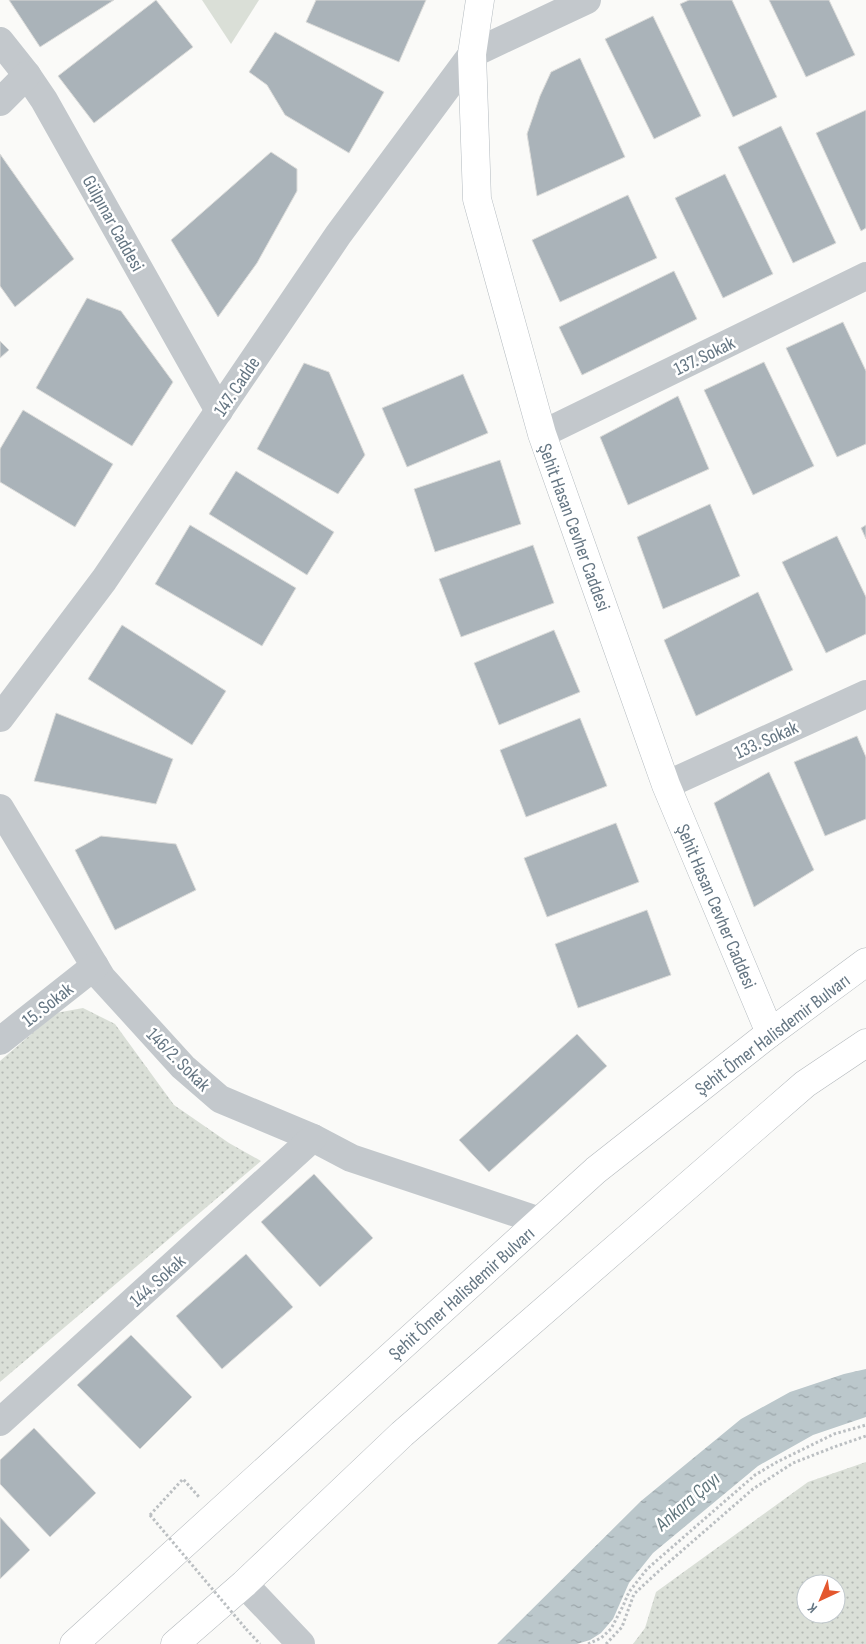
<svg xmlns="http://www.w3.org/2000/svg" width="866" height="1644" viewBox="0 0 866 1644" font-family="'Sofia Sans Condensed',sans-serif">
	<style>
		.grass { fill: #dadfd7 }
		.park { fill: url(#park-dots); fill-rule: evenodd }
		.water { fill: url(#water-ripples) }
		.building { fill: #aab3b9; stroke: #dcdcda }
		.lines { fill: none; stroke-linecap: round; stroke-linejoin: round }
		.secondary-casing { stroke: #b3babf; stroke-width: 29 }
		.highway-casing { stroke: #b4b9bd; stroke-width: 29 }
		.path { stroke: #bbbfc2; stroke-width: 3; stroke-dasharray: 2.5 2.5; stroke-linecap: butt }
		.street { stroke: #c3c8cc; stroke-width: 28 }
		.secondary { stroke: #fff; stroke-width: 28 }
		.highway { stroke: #fff; stroke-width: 28 }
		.path-bridge { stroke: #bbbfc2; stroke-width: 3; stroke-dasharray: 2.5 2.5; stroke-linecap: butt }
		.labels { text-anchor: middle; stroke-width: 5; stroke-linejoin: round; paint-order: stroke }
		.street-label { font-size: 19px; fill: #657683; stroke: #fff }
		.water-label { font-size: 20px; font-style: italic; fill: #60757c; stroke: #fff }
	</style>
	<defs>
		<pattern id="park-dots" width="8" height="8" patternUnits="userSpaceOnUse" patternTransform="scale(1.25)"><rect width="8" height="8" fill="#dadfd7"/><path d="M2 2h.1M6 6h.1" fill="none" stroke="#b4b9b4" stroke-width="1.8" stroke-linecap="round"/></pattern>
		<pattern id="water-ripples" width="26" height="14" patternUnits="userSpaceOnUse" patternTransform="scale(1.25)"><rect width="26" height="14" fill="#bbc7cb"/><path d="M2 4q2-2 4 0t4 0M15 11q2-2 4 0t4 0" fill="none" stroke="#9ca6aa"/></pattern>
	</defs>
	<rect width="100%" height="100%" fill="#fafaf8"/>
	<!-- grass -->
	<polygon class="grass" points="202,0 259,0 231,44"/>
	<!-- park -->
	<g class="park">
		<polygon points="83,1008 115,1024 174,1105 229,1143 261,1161 0,1382 0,1061 56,1013"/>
		<path d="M866 1462V1644H633L645 1628 656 1592 808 1482ZM806 1584H836V1614H806Z"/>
	</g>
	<!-- water -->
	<polygon class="water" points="866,1369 866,1417 813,1435 758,1466 653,1553 629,1583 613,1619 601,1633 590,1640 577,1644 497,1644 641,1501 741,1419 790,1392 844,1374"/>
	<!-- building -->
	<g class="building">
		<polygon points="9,0 114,0 40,47"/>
		<polygon points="156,0 193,47 94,123 58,76"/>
		<polygon points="316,0 426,0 399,62 306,22"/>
		<polygon points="689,0 732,0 777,97 733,117 680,4"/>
		<polygon points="769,0 829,0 855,55 806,77"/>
		<polygon points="653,16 701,116 654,139 605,39"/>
		<polygon points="275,32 384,92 349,153 285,115 267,85 249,72"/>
		<polygon points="580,58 625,157 537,196 527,134 540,96 551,72"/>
		<polygon points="866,110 866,228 861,231 816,133"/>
		<polygon points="781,126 836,243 793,263 738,147"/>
		<polygon points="271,152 297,169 297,191 257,263 218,317 171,240"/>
		<polygon points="0,154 74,259 15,307 0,286"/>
		<polygon points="725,174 773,274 723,298 675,198"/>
		<polygon points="628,195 657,258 560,302 532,240"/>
		<polygon points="674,271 697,319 582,375 559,327"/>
		<polygon points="87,298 121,311 173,382 132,446 36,388"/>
		<polygon points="843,322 866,371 866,444 837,457 786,348"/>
		<polygon points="0,341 9,350 0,358"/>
		<polygon points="764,362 814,466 753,495 704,390"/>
		<polygon points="304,363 329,372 365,455 338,494 257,449"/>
		<polygon points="463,374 488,433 407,467 382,408"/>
		<polygon points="678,396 709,469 628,505 600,437"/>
		<polygon points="23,410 113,464 75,527 0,482 0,449"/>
		<polygon points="500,460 521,524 435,552 414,489"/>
		<polygon points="236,471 334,532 307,575 209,514"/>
		<polygon points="710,504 740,576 663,609 637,537"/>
		<polygon points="190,525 296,588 262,646 155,584"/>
		<polygon points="866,525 866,539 861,528"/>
		<polygon points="837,536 866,597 866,634 826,653 782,562"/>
		<polygon points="533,545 554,603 461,637 439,579"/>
		<polygon points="758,592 793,670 696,716 664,640"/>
		<polygon points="122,625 226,691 192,745 88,679"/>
		<polygon points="554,630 580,692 499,725 474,663"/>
		<polygon points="56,713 173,759 156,804 34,781"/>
		<polygon points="580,718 607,786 526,817 500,750"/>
		<polygon points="857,736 866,757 866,819 825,836 794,762"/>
		<polygon points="769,772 814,870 754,907 714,803"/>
		<polygon points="616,823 639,882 547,917 524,858"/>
		<polygon points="101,836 176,844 196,890 115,930 75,850"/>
		<polygon points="647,910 671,975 578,1008 555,944"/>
		<polygon points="577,1034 607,1066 489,1172 459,1140"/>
		<polygon points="314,1174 373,1238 320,1287 261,1222"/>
		<polygon points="246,1254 293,1307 222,1369 176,1316"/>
		<polygon points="131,1335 192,1397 140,1449 77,1385"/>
		<polygon points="34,1428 96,1493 50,1537 0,1484 0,1460"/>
		<polygon points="0,1517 30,1550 0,1579"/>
	</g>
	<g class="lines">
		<!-- secondary casing -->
		<g class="secondary-casing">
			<polyline id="secondary" points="480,0 472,54 477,199 542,434 666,785 770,1033"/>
		</g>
		<!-- highway casing -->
		<g class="highway-casing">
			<g id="highway">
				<polyline points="74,1644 596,1170 770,1033 866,962"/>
				<polyline points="175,1644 244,1584 402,1434 805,1084 866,1043"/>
			</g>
		</g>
		<!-- path -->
		<g class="path">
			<polyline points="150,1515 183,1479 199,1497"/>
			<polyline points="246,1629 260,1644"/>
			<polyline points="588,1644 601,1638 611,1629 623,1606 629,1592 647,1569 755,1475 777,1462 834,1434 866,1425"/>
			<polyline points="606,1644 622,1627 634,1594 661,1569 753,1489 793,1463 834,1447 866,1436"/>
		</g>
		<!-- street -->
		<g class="street">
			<polyline points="0,41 27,75 44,100 219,411"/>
			<polyline points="0,102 27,75"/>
			<polyline points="542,434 866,276"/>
			<polyline points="0,718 104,580 338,235 472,54 587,0"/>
			<polyline points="666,785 866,694"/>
			<polyline points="0,808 102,978 183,1067 220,1099 313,1138 351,1158 540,1221"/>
			<polyline points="0,1041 95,966"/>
			<polyline points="0,1422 313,1138"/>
			<polyline points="244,1584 301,1644"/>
		</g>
		<!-- secondary -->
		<use href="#secondary" class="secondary"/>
		<!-- highway -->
		<use href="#highway" class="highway"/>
		<!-- path-bridge -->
		<polyline class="path-bridge" points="150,1515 246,1629"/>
	</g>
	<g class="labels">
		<!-- street labels -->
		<g class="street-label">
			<text transform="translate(114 223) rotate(61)" y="7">Gülpınar Caddesi</text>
			<text transform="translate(704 355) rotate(-26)" y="7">137. Sokak</text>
			<text transform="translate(236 386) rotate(-56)" y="7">147. Cadde</text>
			<text transform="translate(575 527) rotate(70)" y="7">Şehit Hasan Cevher Caddesi</text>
			<text transform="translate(766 739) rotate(-24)" y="7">133. Sokak</text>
			<text transform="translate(717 906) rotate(67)" y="7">Şehit Hasan Cevher Caddesi</text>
			<text transform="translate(47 1004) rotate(-38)" y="7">15. Sokak</text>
			<text transform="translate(772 1034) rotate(-37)" y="7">Şehit Ömer Halisdemir Bulvarı</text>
			<text transform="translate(179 1059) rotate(45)" y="7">146/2. Sokak</text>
			<text transform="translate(157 1280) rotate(-42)" y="7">144. Sokak</text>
			<text transform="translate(461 1293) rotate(-42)" y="7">Şehit Ömer Halisdemir Bulvarı</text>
		</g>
		<!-- water labels -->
		<g class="water-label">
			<text transform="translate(687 1501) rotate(-41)" y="7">Ankara Çayı</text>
		</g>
	</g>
	<!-- north arrow -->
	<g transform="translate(821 1599) rotate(224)"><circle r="24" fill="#ffffff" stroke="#c1c8cd"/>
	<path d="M0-4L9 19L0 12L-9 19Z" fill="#e4572e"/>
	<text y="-8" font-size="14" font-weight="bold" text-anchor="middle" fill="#657683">K</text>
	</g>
</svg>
